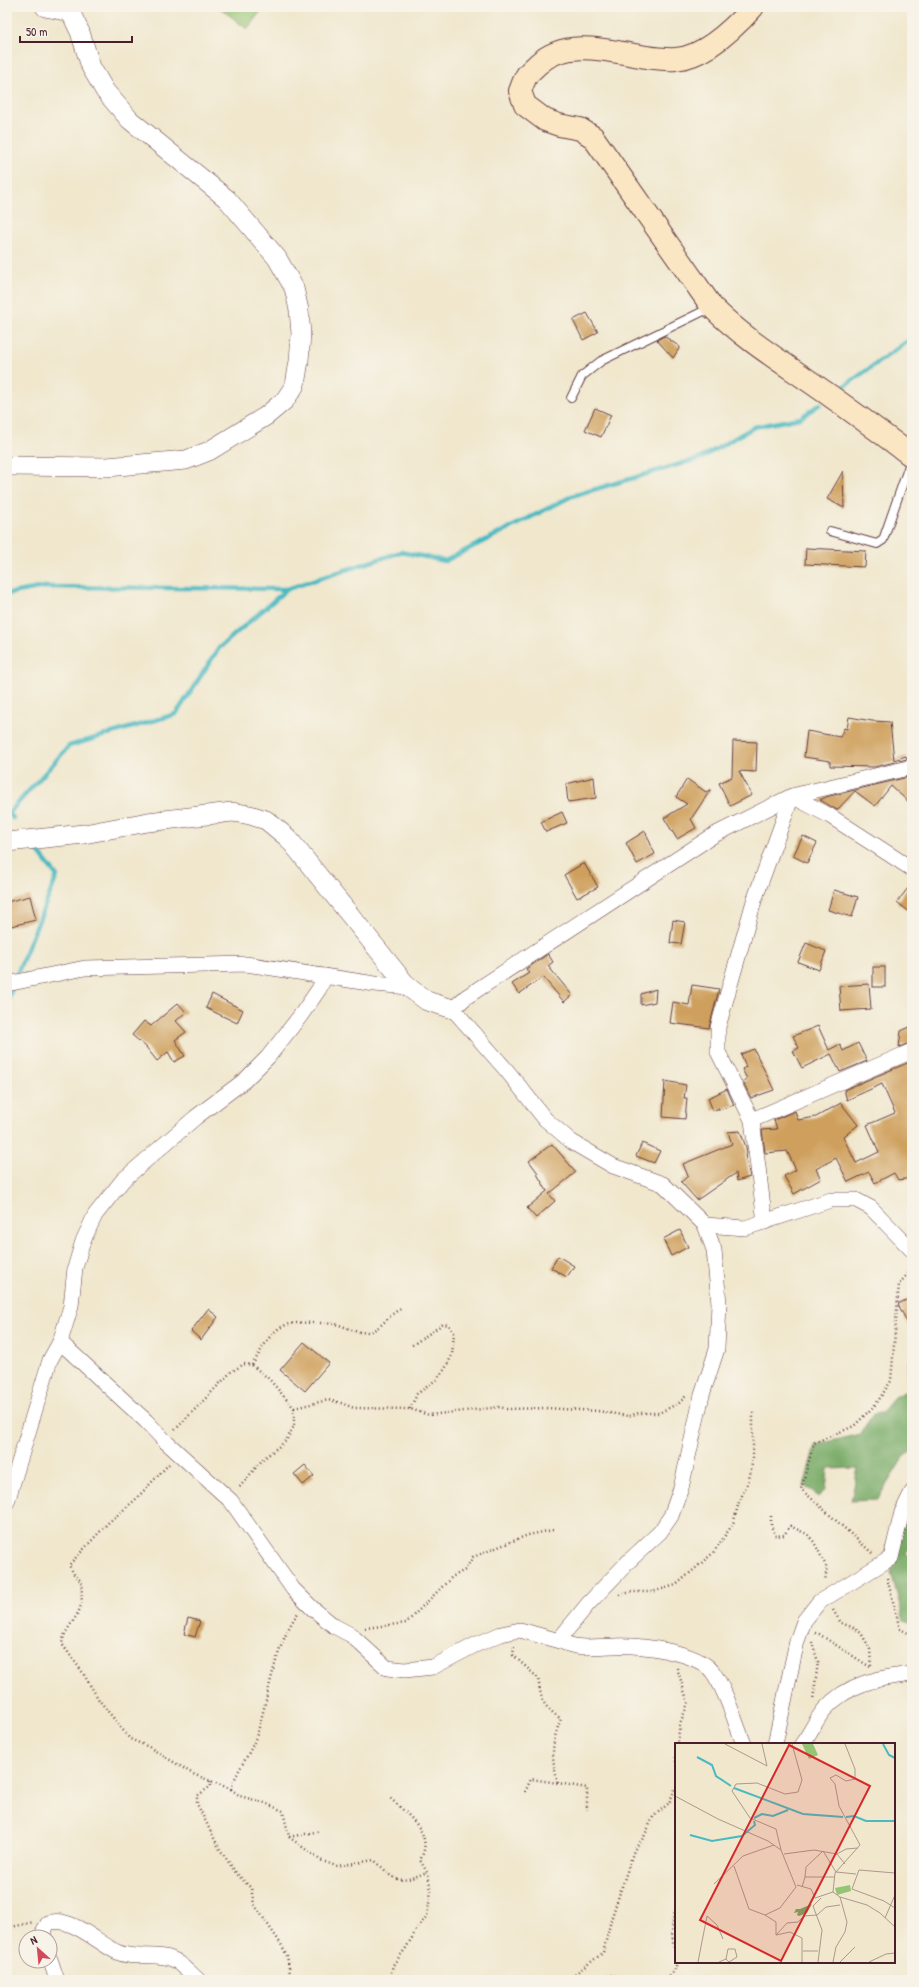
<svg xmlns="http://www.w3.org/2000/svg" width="919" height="1987" viewBox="0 0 919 1987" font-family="'Patrick Hand',sans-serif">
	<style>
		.green { fill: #95c574; stroke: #707250 }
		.forest { fill: #78aa66; stroke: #616448 }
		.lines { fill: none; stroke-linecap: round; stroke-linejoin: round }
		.stream { stroke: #4ab9c2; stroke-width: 4.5 }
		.building { fill: #cfa05d }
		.service-casing { stroke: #633d43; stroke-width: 10 }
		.minor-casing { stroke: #633d43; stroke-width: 16 }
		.tertiary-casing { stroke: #633d43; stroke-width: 20 }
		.secondary-casing { stroke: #633d43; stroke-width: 24 }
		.path { stroke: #633d43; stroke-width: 2.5; stroke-dasharray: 1 3; stroke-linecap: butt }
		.service { stroke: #fff; stroke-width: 8 }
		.minor { stroke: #fff; stroke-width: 15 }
		.tertiary { stroke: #fff; stroke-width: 19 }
		.secondary { stroke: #fbe6c3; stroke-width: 22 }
		.inset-river { fill: none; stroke: #4ab9c2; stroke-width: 2 }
		.inset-road { fill: none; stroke: #ae978c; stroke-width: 1 }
		.view { fill: #d62828; fill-opacity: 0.15; stroke: #d62828; stroke-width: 2 }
		.inset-edge { fill: none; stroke: #4a1f2b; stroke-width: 2 }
	</style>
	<rect width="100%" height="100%" fill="#f7f3e8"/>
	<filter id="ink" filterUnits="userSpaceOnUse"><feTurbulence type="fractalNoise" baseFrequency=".025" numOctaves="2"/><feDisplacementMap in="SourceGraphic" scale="8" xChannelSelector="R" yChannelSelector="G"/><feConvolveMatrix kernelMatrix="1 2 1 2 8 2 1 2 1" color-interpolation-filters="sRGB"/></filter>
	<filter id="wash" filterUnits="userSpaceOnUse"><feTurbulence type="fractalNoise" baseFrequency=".012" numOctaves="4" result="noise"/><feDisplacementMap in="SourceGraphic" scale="16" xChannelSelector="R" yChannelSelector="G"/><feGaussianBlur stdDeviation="0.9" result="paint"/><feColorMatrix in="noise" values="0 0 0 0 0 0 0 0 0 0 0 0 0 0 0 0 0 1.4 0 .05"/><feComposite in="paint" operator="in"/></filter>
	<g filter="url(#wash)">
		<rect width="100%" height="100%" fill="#f0e7cd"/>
		<!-- green -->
		<polygon class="green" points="219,7 264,7 247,29"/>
		<!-- forest -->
		<g class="forest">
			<path d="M912 1355V1451L903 1458 877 1500 851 1501 858 1468 828 1469 826 1489 818 1497 813 1491 804 1486 815 1445 860 1434 873 1414 882 1413 892 1399 909 1389C908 1378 905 1364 912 1355Z"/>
			<polygon points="897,1505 912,1513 912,1538 906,1555 912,1558 912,1624 904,1621 886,1553"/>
		</g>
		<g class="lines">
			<!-- stream -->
			<g class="stream">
				<polyline points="842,388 912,338"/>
				<polyline points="7,594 44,587 287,589 401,552 445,561 572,496 701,458 754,427 800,418 820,404"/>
				<polyline points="13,818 9,813 69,746 176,714 219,648 287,589"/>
				<polyline points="15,979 57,876 33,845"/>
				<polyline points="7,1002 13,986"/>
			</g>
		</g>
		<g id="blocks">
			<!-- building -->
			<g class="building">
				<polygon points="587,313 598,332 583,340 573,320"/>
				<polygon points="664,336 680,347 673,358 657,340"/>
				<polygon points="595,408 611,415 601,437 585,430"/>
				<polygon points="843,471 844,508 827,499"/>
				<polygon points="806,548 866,551 865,567 805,564"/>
				<polygon points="849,717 872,721 890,722 894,760 906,756 907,759 874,767 830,766 830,761 804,757 807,731 840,737 844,728 847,729"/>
				<polygon points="733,741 757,742 756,772 739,771 752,795 730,806 719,783 732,777"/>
				<polygon points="912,776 912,805 891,786 875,806 855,791 837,810 820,800 826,797"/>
				<polygon points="594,777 596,798 568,802 566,784"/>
				<polygon points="687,779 706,792 711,789 691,819 696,828 677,839 664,818 687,804 676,797"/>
				<polygon points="562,812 567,823 546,832 541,822"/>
				<polygon points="645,831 655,854 637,864 626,843"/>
				<polygon points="803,836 817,843 807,863 793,856"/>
				<polygon points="584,863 598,887 577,898 564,875"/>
				<polygon points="912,883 912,914 897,902"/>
				<polygon points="834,890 858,897 852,917 828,910"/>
				<polygon points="30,896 36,920 7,927 7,902"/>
				<polygon points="673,920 685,922 681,944 670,943"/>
				<polygon points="806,943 826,951 819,970 798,962"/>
				<polygon points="548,954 553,962 548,966 572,995 564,1002 543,977 519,994 512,984 529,973 526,969"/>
				<rect x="873" y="967" width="12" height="20"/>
				<polygon points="869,984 871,1009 841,1011 839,986"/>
				<polygon points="692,985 719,989 709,1028 670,1023 673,1002 689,1005"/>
				<polygon points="656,989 655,1002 641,1005 641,994"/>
				<polygon points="212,994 243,1010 237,1023 206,1008"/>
				<polygon points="178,1003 186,1012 176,1021 186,1032 175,1040 185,1056 174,1062 168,1052 157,1061 146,1047 132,1035 144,1021 151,1026"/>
				<polygon points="818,1026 829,1050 840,1044 843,1051 858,1043 867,1061 840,1072 831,1054 802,1068 793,1051 799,1048 793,1036"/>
				<polygon points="912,1026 912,1042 899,1047 901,1031"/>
				<polygon points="754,1049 774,1090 751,1098 743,1082 747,1079 742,1069 746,1067 741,1054"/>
				<polygon points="912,1061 912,1178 898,1180 894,1173 875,1183 869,1172 848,1182 836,1158 816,1169 821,1179 794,1194 784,1176 796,1170 787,1151 765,1153 762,1130 777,1129 774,1120 795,1111 798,1120 816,1117 841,1103 858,1125 843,1137 856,1163 879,1152 867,1125 895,1113 882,1084 847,1100 844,1090"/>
				<polygon points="665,1081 686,1085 684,1098 687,1098 685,1119 663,1117"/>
				<polygon points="727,1089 734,1105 719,1110 719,1108 713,1111 708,1098"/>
				<polygon points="740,1131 746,1147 747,1154 745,1155 750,1177 737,1181 736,1173 697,1200 681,1182 688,1176 683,1164 732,1144 728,1132"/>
				<polygon points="642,1143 660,1151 654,1163 636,1156"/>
				<polygon points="552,1144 576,1172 549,1194 555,1201 536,1218 527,1208 547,1191 537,1174 538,1173 529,1161"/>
				<polygon points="680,1230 688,1247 671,1256 663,1239"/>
				<polygon points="558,1256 574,1266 567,1277 551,1268"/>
				<polygon points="912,1297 912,1332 898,1304"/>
				<polygon points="208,1309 218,1317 201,1340 191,1331"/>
				<polygon points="304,1342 329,1363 305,1391 280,1370"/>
				<polygon points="305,1465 314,1476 303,1485 294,1474"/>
				<polygon points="188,1618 200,1621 195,1637 184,1634"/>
			</g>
		</g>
	</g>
	<g filter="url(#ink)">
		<use href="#blocks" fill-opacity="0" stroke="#633d43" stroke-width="1"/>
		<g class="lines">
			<!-- service casing -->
			<g class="service-casing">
				<g id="service">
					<polyline points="571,398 582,376 601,361 712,307"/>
					<polyline points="830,531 877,544 883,540 912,457"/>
				</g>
			</g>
			<!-- minor casing -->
			<g class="minor-casing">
				<g id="minor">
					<polyline points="7,984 85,968 246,964 375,984 408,987"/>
					<polyline points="752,1120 718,1052 718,1027 754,901 792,796 830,816 912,869"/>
					<polyline points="765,1222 752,1120 912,1051"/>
					<polyline points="705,1225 745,1228 831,1200 856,1200 871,1208 912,1250"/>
					<polyline points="60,1342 146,1421 165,1441 231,1501 293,1589 312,1608 334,1626 351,1635 387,1668 405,1670 433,1667 475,1645 501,1634 520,1630 563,1642"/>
					<polyline points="7,1502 50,1360 60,1342 71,1306 75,1268 83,1241 95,1215 123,1180 196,1117 245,1080 268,1057 301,1015 319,989 325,976"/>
					<path d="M744 1744C735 1722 726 1690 712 1671 695 1651 640 1645 614 1646 597 1646 578 1650 563 1642L562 1636 588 1604 630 1560 660 1532 671 1516 681 1488 702 1395 717 1349 719 1303 714 1250 705 1225 663 1184 613 1166 572 1142 545 1119 508 1072 453 1009 466 997 714 835 792 796 912 767"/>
					<polyline points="775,1744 797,1641 804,1621 819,1602 891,1558 902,1512 912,1492"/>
					<path d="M802 1744C810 1734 815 1721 824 1710 848 1683 877 1678 912 1674"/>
					<path d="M44 1937 43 1933 48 1923C70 1915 98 1943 117 1952 133 1960 154 1952 172 1959 181 1962 191 1974 198 1980"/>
					<polyline points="50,1959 57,1980"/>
				</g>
			</g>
			<!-- tertiary casing -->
			<g class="tertiary-casing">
				<g id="tertiary">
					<polyline points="45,7 71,12"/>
					<polyline points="7,466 107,467 186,460 209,451 266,416 285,400 295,385 299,361 301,334 299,310 294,288 277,258 227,199 130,120 105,91 91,67 80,32 68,7"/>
					<polyline points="7,842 84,834 148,822 232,812 250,815 266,820 288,838 408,987 427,1001 453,1009"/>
				</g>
			</g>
			<!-- secondary casing -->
			<g class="secondary-casing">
				<path id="secondary" d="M753 7C735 27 704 57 676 59 632 62 576 30 538 64 534 68 530 71 527 75 524 80 522 86 520 91L525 105 545 120 559 125 580 129 593 137 712 307C744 339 782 362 819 388 851 410 881 433 912 456"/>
			</g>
			<!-- path -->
			<g class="path">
				<path d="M252 1365C270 1337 273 1320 311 1323 318 1323 327 1323 335 1324 346 1326 355 1334 367 1332 382 1330 388 1314 401 1309"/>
				<polyline points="294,1408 328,1400 341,1403 354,1408 410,1409 429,1415 500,1407 507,1409 546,1408 598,1411 628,1416 639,1413 659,1413 679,1403 686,1396"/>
				<polyline points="410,1409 417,1394 437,1379 445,1369 452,1355 454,1333 449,1325 443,1324 411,1346"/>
				<polyline points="175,1430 231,1372 244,1364 252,1365 269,1379 294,1408 294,1426 286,1441 263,1459 238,1489"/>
				<path d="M169 1464 135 1500 108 1523 69 1565 75 1576 81 1581C82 1592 83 1603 78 1613 72 1624 64 1631 62 1644L83 1673 99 1700 130 1739 149 1747 193 1774 231 1789C237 1769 251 1754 257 1734 269 1695 274 1647 298 1613"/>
				<polyline points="771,1516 771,1526 776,1536 784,1535 790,1526 807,1534 814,1542 827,1568 825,1581"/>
				<polyline points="872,1553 801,1489 814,1443 854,1426 876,1404 891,1381 899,1284 912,1269"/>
				<polyline points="887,1578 900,1629 912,1635"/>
				<polyline points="619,1595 631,1592 652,1592 676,1585 713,1553 733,1524 739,1502 749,1480 753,1458 753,1412"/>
				<polyline points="833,1610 841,1623 852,1627 861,1633 870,1649 871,1666"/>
				<polyline points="365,1628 406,1623 452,1577 465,1570 473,1557 528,1535 553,1530"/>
				<polyline points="815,1633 819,1634 870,1667"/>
				<polyline points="812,1642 818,1662 813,1700"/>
				<path d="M514 1647 513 1655 538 1678C542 1702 541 1704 561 1719 551 1743 551 1758 558 1783L587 1788V1810"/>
				<polyline points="677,1668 688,1703 680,1724 677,1744"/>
				<polyline points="676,1749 676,1765"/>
				<polyline points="210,1781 211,1786 197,1796 197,1804 219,1848 236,1873 251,1888 254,1904 281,1944 287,1956 291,1980"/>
				<polyline points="231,1789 240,1796 265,1803 283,1811 289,1837 320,1831"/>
				<polyline points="525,1792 531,1779 558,1783"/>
				<path d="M289 1837 320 1860 336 1866 374 1860C398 1882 396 1885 427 1872"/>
				<path d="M676 1910C670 1922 672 1942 676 1954"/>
				<polyline points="7,1928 34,1922"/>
				<path d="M389 1980 393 1965 406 1948 418 1927 427 1916 431 1891 428 1874 420 1860C436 1833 406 1814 389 1797"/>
				<polyline points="570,1980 572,1976 603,1953 611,1920 634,1850 644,1837 653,1817 669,1803 676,1787"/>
				<polyline points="591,1980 610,1975 641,1980"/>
				<path d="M658 1980C670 1976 674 1975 677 1962"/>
			</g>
			<!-- service -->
			<use href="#service" class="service"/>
			<!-- minor -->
			<use href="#minor" class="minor"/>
			<!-- tertiary -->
			<use href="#tertiary" class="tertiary"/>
			<!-- secondary -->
			<use href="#secondary" class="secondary"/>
		</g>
	</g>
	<!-- overview -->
	<g transform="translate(675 1743)">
		<rect width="220" height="220" fill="#f0e7cd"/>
		<path d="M127 1H138L143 12 134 16ZM175 142 176 148 162 152 160 145Z" fill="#95c574"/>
		<path d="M137 161 132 170 124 173 122 172 123 169 119 170 121 166H125Z" fill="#78aa66"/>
		<path class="inset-river" d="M208 1 214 12 220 15M22 14 37 22 41 33 56 43M59 45 128 71 168 74M171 74 179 73 191 78H220M79 75 87 71 98 73 113 67M15 92 37 98 67 93 80 82 79 78"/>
		<path class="inset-road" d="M50 1 92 23 87 1M170 1 180 26V36L171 38 161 32 155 35 160 41 164 63 185 102 160 130 158 149 165 154 192 162 205 170 220 184M0 53 43 76 93 98 106 107 121 144 105 165 90 172 101 179V192L115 189 127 195V219M106 107 101 86 75 75 57 48 61 41 82 40 110 51 123 49 127 37 117 1M109 111 139 107 162 111 171 106 183 105M162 111 170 121M59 123 74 166 90 172M220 130 184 127 177 146 209 158 220 165M130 134 131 124 148 108 161 129 181 131M39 141 68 113 99 102M122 142 136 146 140 155 158 149M127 144 130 134H159M210 175 220 152M101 192 112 180 123 179 129 173 142 172 151 164 165 162M128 208H143M23 219 32 173 42 182 48 196M44 219 51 216 53 206H60L62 214 54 219 51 216M143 219 147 187 138 163 146 155M158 219 161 204 170 189 172 179 165 154M165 219 180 204M194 219 211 211 220 210"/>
		<path class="view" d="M114 2 195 43 106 218 25 177Z"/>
		<rect width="220" height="220" class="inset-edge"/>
	</g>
	<!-- margin -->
	<rect width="919" height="1987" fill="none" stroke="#f7f3e8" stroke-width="24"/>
	<!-- north arrow -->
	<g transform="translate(38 1949) rotate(333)"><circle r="19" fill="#f7f3e8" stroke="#b29e9c"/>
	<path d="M0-3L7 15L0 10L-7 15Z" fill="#d1495b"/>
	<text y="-6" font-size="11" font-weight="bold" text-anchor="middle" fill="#4a1f2b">N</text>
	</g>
	<!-- scale -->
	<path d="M20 36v6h112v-6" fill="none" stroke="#4a1f2b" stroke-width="2"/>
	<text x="26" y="36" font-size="12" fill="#4a1f2b" stroke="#f7f3e8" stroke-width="3" paint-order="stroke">50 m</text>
</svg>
